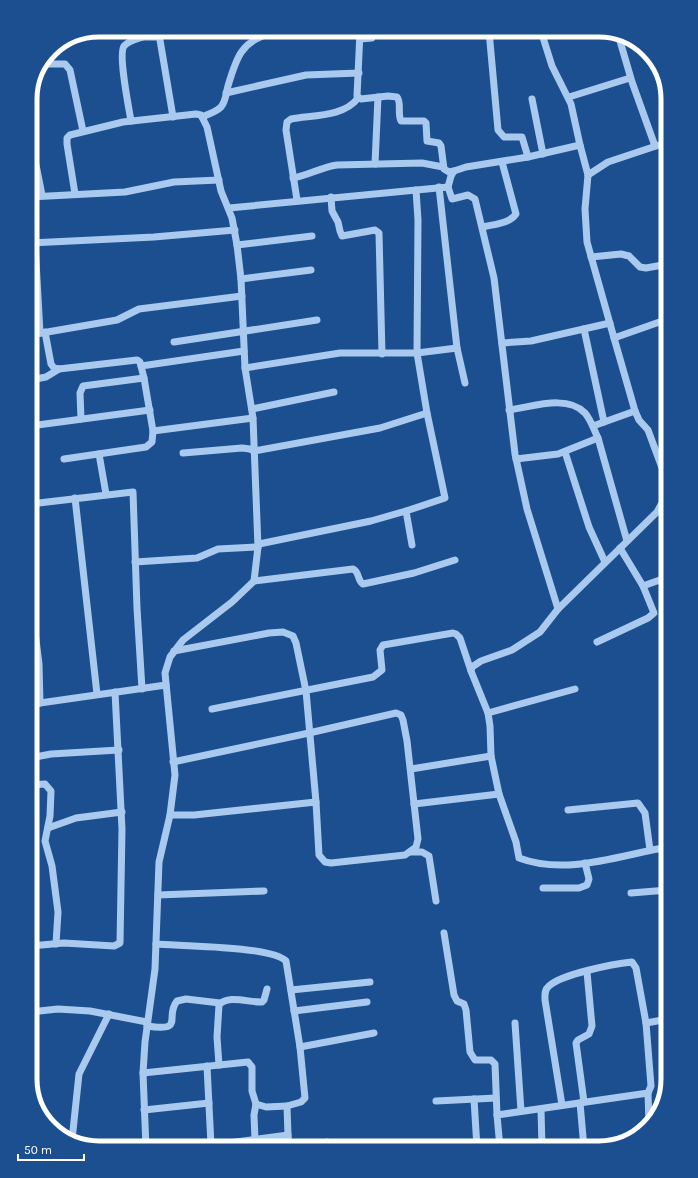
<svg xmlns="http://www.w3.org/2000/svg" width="698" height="1178" viewBox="0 0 698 1178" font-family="Karla,sans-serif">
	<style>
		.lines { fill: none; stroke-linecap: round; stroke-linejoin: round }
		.minor { stroke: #a9c9ee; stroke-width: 7 }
		.rim { fill: none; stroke: #fff; stroke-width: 5 }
	</style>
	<rect width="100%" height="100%" fill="#1b4f8f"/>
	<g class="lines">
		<!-- minor -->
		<g class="minor">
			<polyline points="489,31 498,130 504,137 522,137 528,157"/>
			<polyline points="541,31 552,66 571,104 580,145"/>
			<path d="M360 32 357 96 361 99 388 96 397 97C402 103 397 113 401 121H424L426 123 427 141 439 143 441 146 444 169 449 172 454 171"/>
			<polyline points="139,35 143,37 159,37 160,40 173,117"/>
			<polyline points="360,39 372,38 373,32"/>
			<polyline points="620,41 632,82 655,146"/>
			<polyline points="44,64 65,64 70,70 83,131"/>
			<polyline points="226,93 306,75 359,73"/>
			<polyline points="569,97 630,78"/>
			<polyline points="532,99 543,154"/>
			<path d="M202 117C208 114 216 112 221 107 226 101 226 93 228 86 236 59 241 41 271 33"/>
			<path d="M131 121C129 109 118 54 124 46 128 41 137 39 143 37"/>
			<polyline points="30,135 42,195"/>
			<polyline points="375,164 378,97"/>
			<polyline points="588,175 585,209 587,242 614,338 668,319"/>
			<path d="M293 178C309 175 322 167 337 165L422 163 443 167"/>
			<polyline points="439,187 457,348"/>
			<polyline points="448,187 452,199 468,195 475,199 494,278 515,454 527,509 558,609"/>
			<polyline points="416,190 418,220 417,353 427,413"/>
			<polyline points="75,194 67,144 67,138 70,135 123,122 196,114 201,115 207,127 221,191 232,218 237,245 241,279 245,368 253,418 258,547 254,581 232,602 183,640 170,657 165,673 175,775 170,815 159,862 155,969 145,1042 143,1073 146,1148"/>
			<polyline points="30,197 125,192 174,182 219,180"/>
			<polyline points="331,197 332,211 338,222 340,231 342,236 375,230 379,233 382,354"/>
			<path d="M297 200 286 130 287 122 291 119C313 115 344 117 358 98"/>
			<polyline points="229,208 448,187 451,176 454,171 466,167 528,157 580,145 588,175 608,162 668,142"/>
			<path d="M483 227C494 224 509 224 516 214L502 162"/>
			<polyline points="30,243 154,237 235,230"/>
			<polyline points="35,243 40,333"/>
			<polyline points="237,245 312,236"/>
			<polyline points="591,257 621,254 629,256 640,267 646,268 668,264"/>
			<polyline points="241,279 311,270"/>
			<polyline points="584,329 604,422"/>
			<polyline points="45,332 51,364 54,368 59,369 137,360 140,362 144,378"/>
			<polyline points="30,335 117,320 139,309 242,296"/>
			<polyline points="614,338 635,411 639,420 648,430 668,484"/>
			<polyline points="174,342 317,320"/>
			<polyline points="502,343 531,341 610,323"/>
			<polyline points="141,366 244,351"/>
			<polyline points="245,368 340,353 417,353 457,348 465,383"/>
			<polyline points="30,380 46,377 59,369"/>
			<polyline points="252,409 334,392"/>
			<path d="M509 410C532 407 567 394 585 413 591 420 594 430 598 438L627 541"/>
			<polyline points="81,419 80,393 83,386 144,378 153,431 253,418"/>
			<polyline points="30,426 150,410"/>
			<polyline points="593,426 635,411"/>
			<polyline points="565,452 589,527 605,562"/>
			<polyline points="183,453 242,448 250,449 254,451 380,428 427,413 445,498 406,511 412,545"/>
			<polyline points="99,454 106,494"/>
			<polyline points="64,459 146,447 152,442 153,431"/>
			<polyline points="516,459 558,454 598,438"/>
			<polyline points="75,498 97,694"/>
			<polyline points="30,504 133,492 137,608 142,689"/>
			<polyline points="259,544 371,521 406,511"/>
			<polyline points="135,562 197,558 218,549 258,547"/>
			<path d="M254 581 353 569C360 572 357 581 363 584L414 573 455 560"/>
			<polyline points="643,586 668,577"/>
			<polyline points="30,592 39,664 40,703 166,685"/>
			<polyline points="597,642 648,618 654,613 643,586 620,548"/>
			<polyline points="174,651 269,633 283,632 293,636 296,643 306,691 316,802"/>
			<polyline points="30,707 40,703"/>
			<polyline points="212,709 373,677 382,670 380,650 383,645 453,633 456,634 460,638 471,671"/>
			<polyline points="488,713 575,689"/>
			<polyline points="30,758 51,754 119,750"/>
			<polyline points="411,769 491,756"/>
			<polyline points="30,785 45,784 51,791 50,816 45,841 52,866 58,912 56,944"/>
			<path d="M499 794 516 842 519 858C567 876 620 855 668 847"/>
			<polyline points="414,804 499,794 491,756 490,726 488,713 471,671 472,667 481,661 512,650 540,632 558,609 657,512 668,492"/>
			<polyline points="568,810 638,803 645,813 650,850"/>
			<polyline points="170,815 194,815 316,802 319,855 325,862 331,863 396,856 405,855 416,847 418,839 407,741 403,720 401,715 396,713 309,733 173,762"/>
			<polyline points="48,828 76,818 122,812"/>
			<polyline points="410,852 422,852 429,856 436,901"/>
			<polyline points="543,888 579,888 587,885 589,879 585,863"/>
			<polyline points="631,893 668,890"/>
			<polyline points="158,895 264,891"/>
			<polyline points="444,933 454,995 457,1001 464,1004 466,1010 470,1052 475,1060 491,1060 495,1064 497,1115"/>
			<path d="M156 944C181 946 271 946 286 961L300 1047 305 1098 301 1102 287 1106 288 1135"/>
			<polyline points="30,946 64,943 114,946 120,943 122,829 115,692"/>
			<polyline points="291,990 370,982"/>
			<polyline points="294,1011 367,1002"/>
			<polyline points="30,1012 58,1009 90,1011 147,1022"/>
			<polyline points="515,1023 521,1111"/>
			<path d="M147 1026C186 1032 164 1017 177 1001L186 999 220 1003"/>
			<polyline points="300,1047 374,1033"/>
			<path d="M219 1065 217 1037 219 1005C228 994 250 1003 262 1002L264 1000 267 989"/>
			<polyline points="207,1066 211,1145"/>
			<polyline points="143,1073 248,1062 252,1067 252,1091 256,1104 266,1107 287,1106"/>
			<polyline points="648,1093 649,1124"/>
			<polyline points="474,1099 477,1148"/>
			<polyline points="436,1101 496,1098"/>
			<polyline points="584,1102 576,1043 578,1040 589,1034 592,1026 587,972"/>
			<polyline points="580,1103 584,1148"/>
			<path d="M562 1105 545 1000C545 995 544 990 549 986 562 974 613 964 632 962L636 968 646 1023"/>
			<polyline points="541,1109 542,1148"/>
			<polyline points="144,1110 209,1103"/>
			<polyline points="72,1140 79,1074 109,1014"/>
			<polyline points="255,1140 254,1115 256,1104"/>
			<polyline points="327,1142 327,1148"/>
			<polyline points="191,1148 288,1135 289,1148"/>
			<polyline points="500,1148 497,1115 648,1093 651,1086 646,1023 668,1019"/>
		</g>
	</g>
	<!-- crop -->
	<path d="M0 0H698V1178H0ZM99 37H599A62 62 0 0 1 661 99V1079A62 62 0 0 1 599 1141H99A62 62 0 0 1 37 1079V99A62 62 0 0 1 99 37Z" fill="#1b4f8f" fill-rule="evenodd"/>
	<path class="rim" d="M99 37H599A62 62 0 0 1 661 99V1079A62 62 0 0 1 599 1141H99A62 62 0 0 1 37 1079V99A62 62 0 0 1 99 37Z"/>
	<!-- scale -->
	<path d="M18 1154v6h66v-6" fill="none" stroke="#ffffff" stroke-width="2"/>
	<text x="24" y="1154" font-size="12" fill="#ffffff" stroke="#1b4f8f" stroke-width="3" paint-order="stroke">50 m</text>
</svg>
